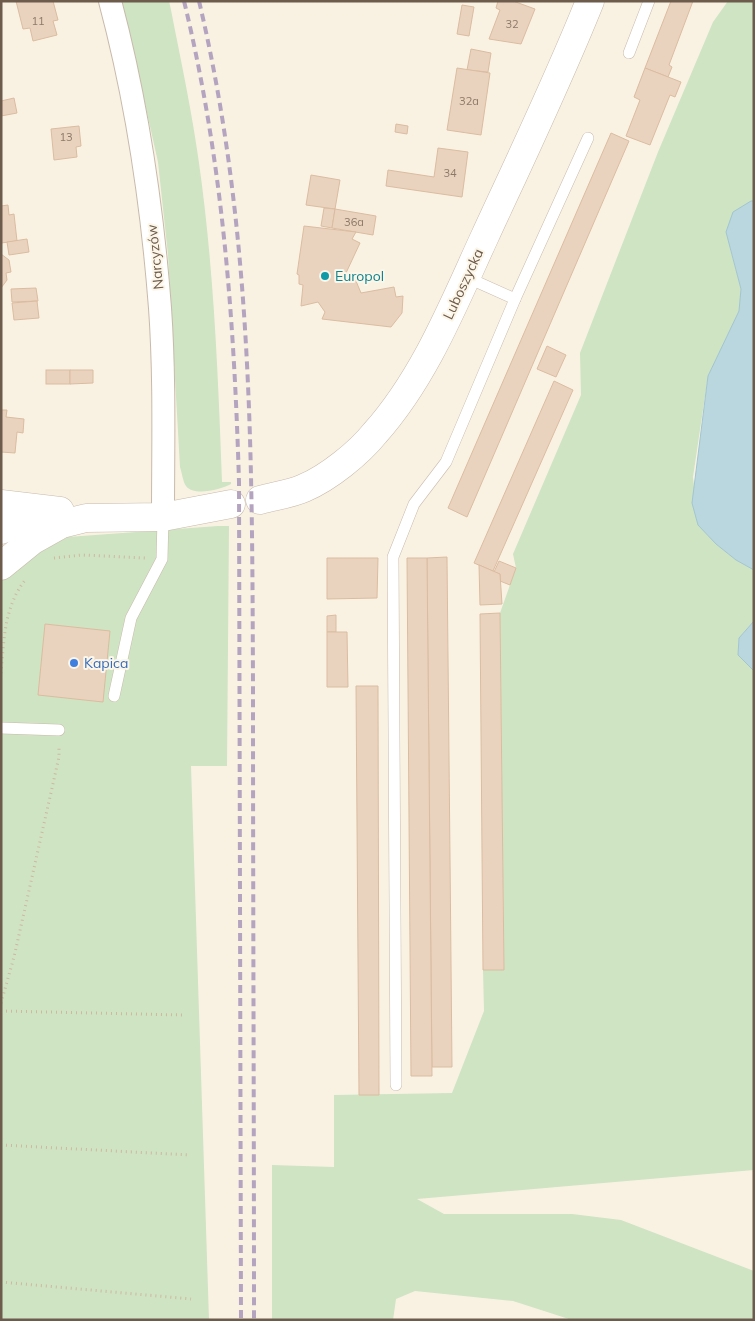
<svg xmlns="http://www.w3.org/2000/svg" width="755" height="1321" viewBox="0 0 755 1321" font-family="Mulish,sans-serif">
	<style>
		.green { fill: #cee4c3 }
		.water { fill: #bad7df; stroke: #a2c5d0 }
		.building { fill: #ead3be; stroke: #dbbca0 }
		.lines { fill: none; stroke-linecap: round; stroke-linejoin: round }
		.service-casing { stroke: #c8baab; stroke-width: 12 }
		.minor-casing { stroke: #c8baab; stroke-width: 24 }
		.tertiary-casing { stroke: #c8baab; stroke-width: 29 }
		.path { stroke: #cfb7a2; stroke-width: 3; stroke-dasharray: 1 4; stroke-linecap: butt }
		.service { stroke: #fff; stroke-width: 11 }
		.minor { stroke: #fff; stroke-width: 22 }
		.tertiary { stroke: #fff; stroke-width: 28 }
		.rail { stroke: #b5a4c0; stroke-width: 4; stroke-dasharray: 8 5; stroke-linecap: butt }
		.culture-dot { fill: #0f9aa8; stroke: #fcf6e8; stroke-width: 2 }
		.shop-dot { fill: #3f7fe0; stroke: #fcf6e8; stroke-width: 2 }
		.labels { text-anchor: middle; stroke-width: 4; stroke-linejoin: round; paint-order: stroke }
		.number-label { font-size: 11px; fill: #8c7968 }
		.street-label { font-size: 14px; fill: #6d5b4c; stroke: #fcf6e8 }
		.culture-label { font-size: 14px; fill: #0d838f; stroke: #fcf6e8; text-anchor: start }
		.shop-label { font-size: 14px; fill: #366cbe; stroke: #fcf6e8; text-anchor: start }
	</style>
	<rect width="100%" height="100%" fill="#f9f2e3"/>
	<!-- green -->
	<g class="green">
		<path d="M122 1H169L171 10C181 61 192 112 199 163 214 269 218 375 222 482H231V484C222 489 194 497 186 486 183 482 182 473 180 467L168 255 158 162Z"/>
		<polygon points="728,1 754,1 754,201 751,201 730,248 741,289 739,311 708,376 693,477 698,525 716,544 736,560 754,570 754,621 739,638 738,655 754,671 754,1170 417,1199 444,1214 572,1214 621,1220 754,1271 754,1320 572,1320 513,1301 415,1291 396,1299 393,1320 272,1320 272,1165 334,1167 334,1095 452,1093 484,1011 483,970 504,970 500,613 516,568 513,554 581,395 580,353 658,152 713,22"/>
		<polygon points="218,526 229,526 227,766 191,766 209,1320 1,1320 1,577 25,560 68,537"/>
	</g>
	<!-- water -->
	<g class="water">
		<polygon points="751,201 754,201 754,570 736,560 716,544 698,525 692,503 708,376 739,311 741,289 726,232 733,212"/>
		<polygon points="754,621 754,671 738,655 739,638"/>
	</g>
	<!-- building -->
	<g class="building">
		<polygon points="16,1 53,1 58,20 53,21 57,35 33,41 30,28 23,29"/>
		<polygon points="498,1 513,1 535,9 521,44 489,39 500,10 496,8"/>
		<polygon points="671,1 693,1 669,65 672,67 668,77 645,68"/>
		<polygon points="462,5 474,7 469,36 457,34"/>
		<polygon points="471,49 491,53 488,72 467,70"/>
		<polygon points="457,68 490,73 481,135 447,130"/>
		<polygon points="645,68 681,82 675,97 670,95 650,145 626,136 640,100 634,97"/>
		<polygon points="14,98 17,113 1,116 1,101"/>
		<polygon points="396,124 408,126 407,134 395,132"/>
		<polygon points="79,126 81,146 76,147 77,157 54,160 51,129"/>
		<polygon points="611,133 629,141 467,517 448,508"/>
		<polygon points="438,148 468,152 462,197 386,186 388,170 434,177"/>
		<polygon points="311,175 340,180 335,209 306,205"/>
		<polygon points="8,205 9,215 14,214 17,241 1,243 1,206"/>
		<polygon points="324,208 335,209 332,228 321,226"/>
		<polygon points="335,209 376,216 373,235 332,228"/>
		<polygon points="304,226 356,232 352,239 360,243 346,273 356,281 361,293 394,287 396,297 403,296 402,313 391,327 322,319 325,312 318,302 301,306 303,285 299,284 299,275 297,274"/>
		<polygon points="27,239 29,252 9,255 7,242"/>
		<polygon points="1,254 9,260 11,272 6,273 7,280 1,288"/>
		<polygon points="36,288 38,301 12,302 11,289"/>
		<polygon points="37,301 39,318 14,320 12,303"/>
		<polygon points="547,346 566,355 556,377 537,369"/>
		<rect x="46" y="370" width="24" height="14"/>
		<polygon points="70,370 93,370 93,383 70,384"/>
		<polygon points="554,381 573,390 493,571 474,563"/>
		<polygon points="1,410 7,410 6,417 24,419 23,433 17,432 15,453 1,452"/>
		<polygon points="447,557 450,857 452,1067 432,1067 427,558"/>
		<polygon points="327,558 378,558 377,598 327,599"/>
		<polygon points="407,558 427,558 432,1076 411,1076"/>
		<polygon points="499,561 516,568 510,585 500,581 500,574 494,572"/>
		<polygon points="479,565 500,574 502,604 480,605"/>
		<polygon points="500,613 504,970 483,970 480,614"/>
		<polygon points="336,615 336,632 327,632 327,616"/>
		<polygon points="45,624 110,631 103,702 38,695"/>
		<polygon points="327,632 347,632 348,687 327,687"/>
		<polygon points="356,686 378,686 379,1095 359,1095"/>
	</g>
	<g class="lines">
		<!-- service casing -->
		<g class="service-casing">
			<g id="service">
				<polyline points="629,53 649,1"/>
				<polyline points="515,299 588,138"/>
				<polyline points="114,696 131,618 162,559 163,517"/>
				<polyline points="1,728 59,730"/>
				<polyline points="396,1085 393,557 414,504 446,462 515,299 466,277"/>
			</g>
		</g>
		<!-- minor casing -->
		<g class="minor-casing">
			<path id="minor" d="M110 1C137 102 152 204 160 308 165 378 163 448 163 517"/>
		</g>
		<!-- tertiary casing -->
		<g class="tertiary-casing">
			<g id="tertiary">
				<path d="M260 500C274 496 291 494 304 488 328 478 359 453 375 433 425 377 454 303 485 236 521 158 558 81 590 1"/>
				<polyline points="1,504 60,511"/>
				<polyline points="1,530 9,527 62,524 86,518 163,517 231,504"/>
				<polyline points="1,566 33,540 58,526"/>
			</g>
		</g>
		<!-- path -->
		<g class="path">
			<polyline points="54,558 82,555 145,558"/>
			<path d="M1 673C4 640 4 606 26 579"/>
			<polyline points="1,1003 14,957 59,757 59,745"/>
			<polyline points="1,1011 183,1015"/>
			<polyline points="1,1145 190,1155"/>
			<polyline points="1,1282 191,1299"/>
		</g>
		<!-- service -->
		<use href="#service" class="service"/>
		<!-- minor -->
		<use href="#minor" class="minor"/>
		<!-- tertiary -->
		<use href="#tertiary" class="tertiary"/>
		<!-- rail -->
		<g class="rail">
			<path d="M184 1C223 162 234 318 239 482L241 1320"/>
			<path d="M199 1C253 229 252 457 253 688 253 899 254 1109 254 1320"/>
		</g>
	</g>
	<!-- markers -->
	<circle class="culture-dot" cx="325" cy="276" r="5"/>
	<circle class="shop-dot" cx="74" cy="663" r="5"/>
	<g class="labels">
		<!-- number labels -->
		<g class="number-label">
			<text x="38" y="25">11</text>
			<text x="512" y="28">32</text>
			<text x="469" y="105">32a</text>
			<text x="66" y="141">13</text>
			<text x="450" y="177">34</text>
			<text x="354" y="226">36a</text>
		</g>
		<!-- street labels -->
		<g class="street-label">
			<text transform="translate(155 257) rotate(-96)" y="5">Narcyzów</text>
			<text transform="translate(463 284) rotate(-65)" y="5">Luboszycka</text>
		</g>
		<!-- culture labels -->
		<g class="culture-label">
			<text x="335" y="281">Europol</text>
		</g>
		<!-- shop labels -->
		<g class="shop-label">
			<text x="84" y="668">Kapica</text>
		</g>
	</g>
	<!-- border -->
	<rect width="755" height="1321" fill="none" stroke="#6d5b4c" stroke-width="5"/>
</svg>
